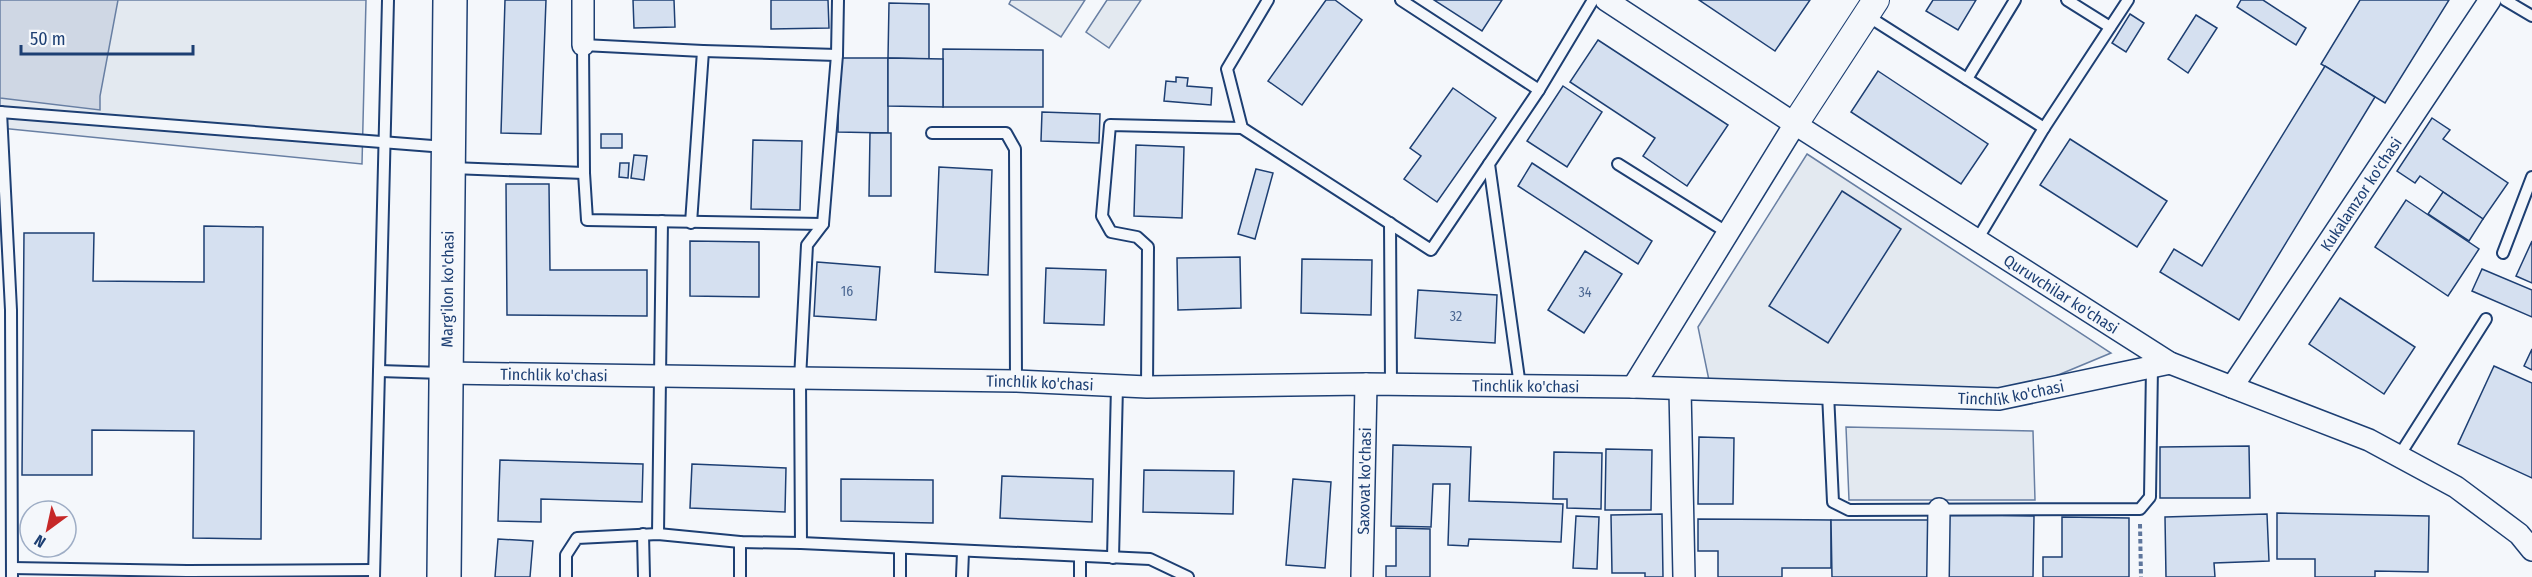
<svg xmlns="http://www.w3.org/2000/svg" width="2532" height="577" viewBox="0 0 2532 577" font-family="'Fira Sans Condensed',sans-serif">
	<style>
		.green { fill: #e3e9f0; stroke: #687fa3; stroke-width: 1.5 }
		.water { fill: #cfd7e4; stroke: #687fa3; stroke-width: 1.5 }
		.building { fill: #d5e0f0; stroke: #1d3f73; stroke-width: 1.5 }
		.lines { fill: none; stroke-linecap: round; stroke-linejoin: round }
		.service-casing { stroke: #1d3f73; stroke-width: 14 }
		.minor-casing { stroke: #1d3f73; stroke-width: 24 }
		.tertiary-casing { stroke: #1d3f73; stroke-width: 28 }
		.primary-casing { stroke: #1d3f73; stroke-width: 36 }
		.path { stroke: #5e769c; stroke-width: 4; stroke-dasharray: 4.5 3; stroke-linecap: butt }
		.service { stroke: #f4f7fb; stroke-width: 10 }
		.minor { stroke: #f4f7fb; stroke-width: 21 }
		.tertiary { stroke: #f4f7fb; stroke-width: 26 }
		.primary { stroke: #f4f7fb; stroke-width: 33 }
		.labels { text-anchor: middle; stroke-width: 4.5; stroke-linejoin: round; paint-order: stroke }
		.number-label { font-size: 14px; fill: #4b6792 }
		.street-label { font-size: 16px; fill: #1d3f73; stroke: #f4f7fb }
	</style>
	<rect width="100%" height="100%" fill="#f4f7fb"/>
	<!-- green -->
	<g class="green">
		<polygon points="0,0 366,0 362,164 0,128"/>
		<polygon points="1011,0 1085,0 1061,37 1009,4"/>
		<polygon points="1107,0 1141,0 1109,48 1086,32"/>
		<polygon points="1807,154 2111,353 2003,398 1711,390 1698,327"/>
		<polygon points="1846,427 2033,431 2035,500 1849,500"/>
	</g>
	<!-- water -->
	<polygon class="water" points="0,0 118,0 100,96 100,110 0,98"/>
	<!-- building -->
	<g class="building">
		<polygon points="505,0 546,0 541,134 501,133"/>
		<polygon points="633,0 674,0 675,27 634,28"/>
		<polygon points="771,0 828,0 829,28 771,29"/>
		<polygon points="1326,0 1335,0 1362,20 1302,105 1268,81"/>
		<polygon points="1434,0 1502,0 1482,31"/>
		<polygon points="1699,0 1810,0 1775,51"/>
		<polygon points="1933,0 1976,0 1958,30 1926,11"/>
		<polygon points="2241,0 2263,0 2306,28 2296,45 2237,7"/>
		<polygon points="2360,0 2449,0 2385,103 2321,64"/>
		<polygon points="889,3 929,4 929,59 888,58"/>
		<polygon points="2130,14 2144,23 2126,52 2112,43"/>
		<polygon points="2196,15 2217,28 2188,73 2168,59"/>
		<polygon points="1598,40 1728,125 1687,186 1643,156 1655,138 1570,82"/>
		<polygon points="943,49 1043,50 1043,107 943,107"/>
		<polygon points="839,58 888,58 888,133 838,132"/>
		<polygon points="888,58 943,59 943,107 888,106"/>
		<polygon points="2325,66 2375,97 2239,320 2160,272 2174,249 2202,266"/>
		<polygon points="1878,71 1988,144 1961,184 1851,112"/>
		<polygon points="1176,77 1188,78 1187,86 1212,88 1211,105 1164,101 1166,81 1176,82"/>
		<polygon points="1563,86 1602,112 1567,167 1527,141"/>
		<polygon points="1453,88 1496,118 1437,202 1404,179 1421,156 1410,148"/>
		<polygon points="1042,112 1100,114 1099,143 1041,141"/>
		<polygon points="2432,118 2450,130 2443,139 2508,183 2483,219 2420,176 2415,183 2397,171"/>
		<polygon points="870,133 891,133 891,196 869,196"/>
		<rect x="601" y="134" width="21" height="14"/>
		<polygon points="2070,139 2167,201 2137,247 2040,185"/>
		<polygon points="753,140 802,141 800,210 751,209"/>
		<polygon points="1136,145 1184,147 1182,218 1134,216"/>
		<polygon points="634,155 647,156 644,180 631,178"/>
		<polygon points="620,163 629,163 628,178 619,177"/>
		<polygon points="1532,163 1652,241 1638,264 1518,186"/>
		<polygon points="939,167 992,170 988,275 935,272"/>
		<polygon points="1256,169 1273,173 1255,239 1238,234"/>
		<polygon points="506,184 549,184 550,270 647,270 647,316 507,315"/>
		<polygon points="1842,191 1901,229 1828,343 1769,306"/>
		<polygon points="2443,192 2483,219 2469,241 2428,214"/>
		<polygon points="2406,200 2479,249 2448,296 2375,247"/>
		<polygon points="204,226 263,227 261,539 193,538 194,431 92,430 92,475 22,475 24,233 94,233 93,281 204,282"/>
		<polygon points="690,241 759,242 759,297 690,296"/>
		<polygon points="2532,241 2532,283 2516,276"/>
		<polygon points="1585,251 1622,274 1584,333 1548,310"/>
		<polygon points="1240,257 1241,308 1178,310 1177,258"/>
		<polygon points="1302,259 1372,260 1371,315 1301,313"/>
		<polygon points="817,262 880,267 876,320 814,316"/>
		<polygon points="1046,268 1106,270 1104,325 1044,323"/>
		<polygon points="2482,269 2532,290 2532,317 2472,291"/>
		<polygon points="1418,290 1497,295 1495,343 1415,338"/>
		<polygon points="2340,298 2415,347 2384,394 2309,344"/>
		<polygon points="2532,349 2532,370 2524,366"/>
		<polygon points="2494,366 2532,383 2532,478 2458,444"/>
		<polygon points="1699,437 1734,438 1733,504 1698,504"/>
		<polygon points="1393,445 1471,447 1469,501 1563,504 1561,542 1469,539 1468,546 1448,545 1450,484 1433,484 1431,527 1391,526"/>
		<polygon points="2249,446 2250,498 2160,498 2160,447"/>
		<polygon points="1606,449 1652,450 1651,510 1605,510"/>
		<polygon points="1554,452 1602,453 1601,509 1567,508 1567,499 1553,499"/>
		<polygon points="500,460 643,464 642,502 541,499 541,522 498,521"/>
		<polygon points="692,464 786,468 785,512 690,508"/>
		<polygon points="1144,470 1234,471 1233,514 1143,512"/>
		<polygon points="1002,476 1093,479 1092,522 1000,518"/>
		<polygon points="841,479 933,480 933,523 841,521"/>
		<polygon points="1293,479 1331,482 1325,568 1286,565"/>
		<polygon points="2277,513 2429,516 2428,572 2375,571 2375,577 2315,577 2315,559 2277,559"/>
		<polygon points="1662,514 1663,577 1645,577 1645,573 1612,573 1611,515"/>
		<polygon points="1947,514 2034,516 2033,577 1946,577"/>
		<polygon points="2267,514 2269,561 2214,563 2215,577 2166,577 2165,517"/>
		<polygon points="1576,516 1599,517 1597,569 1573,568"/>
		<polygon points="2062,517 2129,518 2129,577 2043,577 2043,557 2062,557"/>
		<polygon points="1698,519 1831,520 1831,568 1782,568 1782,577 1718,577 1718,551 1698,551"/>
		<polygon points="1831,520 1929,520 1930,577 1832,577"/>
		<polygon points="1396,528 1430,529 1430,577 1386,577 1386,566 1396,566"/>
		<polygon points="498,539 533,541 530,577 495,577"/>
	</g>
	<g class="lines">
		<!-- service casing -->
		<g class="service-casing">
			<g id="service">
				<polyline points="1268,0 1227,69 1242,128 1431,250 1489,164"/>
				<polyline points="1401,0 1539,90"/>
				<polyline points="2067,0 2110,27"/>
				<polyline points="2505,0 2532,16"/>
				<polyline points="1866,15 2044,128"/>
				<polyline points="703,51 837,55"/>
				<polyline points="1967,79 2015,0"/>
				<polyline points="0,112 445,147"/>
				<polyline points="1,112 11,310 12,577"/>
				<polyline points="932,133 1006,133 1015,149 1016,381"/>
				<polyline points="1618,164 1728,233"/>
				<polyline points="452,168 584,173 583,45 703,51 691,223"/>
				<polyline points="584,173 587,220 823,224"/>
				<polyline points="1390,223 1391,384"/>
				<polyline points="1977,240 2044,128 2128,0"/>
				<polyline points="2503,253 2532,177"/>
				<polyline points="379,371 443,373"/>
				<polyline points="1520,386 1489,164 1539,90 1593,0"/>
				<polyline points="1147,387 1148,247 1137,237 1111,232 1102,216 1110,125 1242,128"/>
				<polyline points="1828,393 1833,502 1849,510 2140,509 2150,497 2152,367"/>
				<polyline points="2399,456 2486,319"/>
				<polyline points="643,534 644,577"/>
				<polyline points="658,534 662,221"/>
				<polyline points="801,543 800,379 807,245 823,224 837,55 838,0"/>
				<polyline points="1113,558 1117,386"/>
				<polyline points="12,568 187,571 374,570"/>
				<polyline points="374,577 388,0"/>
				<polyline points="566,577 566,555 577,538 658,534 740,542 801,543 1150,559 1188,577"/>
				<polyline points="740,577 740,542"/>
				<polyline points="900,577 900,548"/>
				<polyline points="962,577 963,552"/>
				<polyline points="1080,577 1080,556"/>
			</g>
		</g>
		<!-- minor casing -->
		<g class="minor-casing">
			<g id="minor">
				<path id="s1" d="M1606 0 1795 124 2170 363 2369 440 2456 487 2519 534 2532 550"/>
				<polyline points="583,45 583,0"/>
				<path id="s2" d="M446 373 1016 381 1147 387 1366 384 1633 387 1999 399 2170 363"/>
				<polyline points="1633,387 1795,124"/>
				<path id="s3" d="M2232 387 2490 0"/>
				<polyline points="1680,389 1684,577"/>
				<path id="s4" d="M1362 577 1366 384"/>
				<polyline points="1938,577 1939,509"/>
			</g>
		</g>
		<!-- tertiary casing -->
		<g class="tertiary-casing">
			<polyline id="tertiary" points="1795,124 1876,0"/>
		</g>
		<!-- primary casing -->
		<g class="primary-casing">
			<g id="primary">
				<path id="s5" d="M444 577 450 0"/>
			</g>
		</g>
		<!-- path -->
		<polyline class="path" points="2140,524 2141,577"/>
		<!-- service -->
		<use href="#service" class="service"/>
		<!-- minor -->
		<use href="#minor" class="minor"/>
		<!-- tertiary -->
		<use href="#tertiary" class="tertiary"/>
		<!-- primary -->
		<use href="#primary" class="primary"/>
	</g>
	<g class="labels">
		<!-- number labels -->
		<g class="number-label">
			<text x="847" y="296">16</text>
			<text x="1585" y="297">34</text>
			<text x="1456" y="321">32</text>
		</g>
		<!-- street labels -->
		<g class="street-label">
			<text dy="6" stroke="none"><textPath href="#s3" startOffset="232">Kukalamzor ko'chasi</textPath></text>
			<text dy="6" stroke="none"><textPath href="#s5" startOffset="288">Marg'ilon ko'chasi</textPath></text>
			<text dy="6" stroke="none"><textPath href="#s1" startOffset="542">Quruvchilar ko'chasi</textPath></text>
			<text dy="6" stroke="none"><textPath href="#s2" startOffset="108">Tinchlik ko'chasi</textPath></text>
			<text dy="6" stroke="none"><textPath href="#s2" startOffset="594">Tinchlik ko'chasi</textPath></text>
			<text dy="6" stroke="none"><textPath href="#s2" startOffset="1080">Tinchlik ko'chasi</textPath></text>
			<text dy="6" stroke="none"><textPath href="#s2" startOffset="1566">Tinchlik ko'chasi</textPath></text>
			<text dy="6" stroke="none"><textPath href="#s4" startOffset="96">Saxovat ko'chasi</textPath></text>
		</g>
	</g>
	<!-- north arrow -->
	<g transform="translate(48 529) rotate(213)"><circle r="28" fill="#f4f7fb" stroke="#9eadc5" stroke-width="1.5"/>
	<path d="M0-4.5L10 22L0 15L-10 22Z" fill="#c62828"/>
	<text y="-9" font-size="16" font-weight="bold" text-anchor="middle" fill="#1d3f73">N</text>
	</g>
	<!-- scale -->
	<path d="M21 45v9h172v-9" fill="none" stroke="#1d3f73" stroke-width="3"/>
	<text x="30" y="45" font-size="18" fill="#1d3f73" stroke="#f4f7fb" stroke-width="4.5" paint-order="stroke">50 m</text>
</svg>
